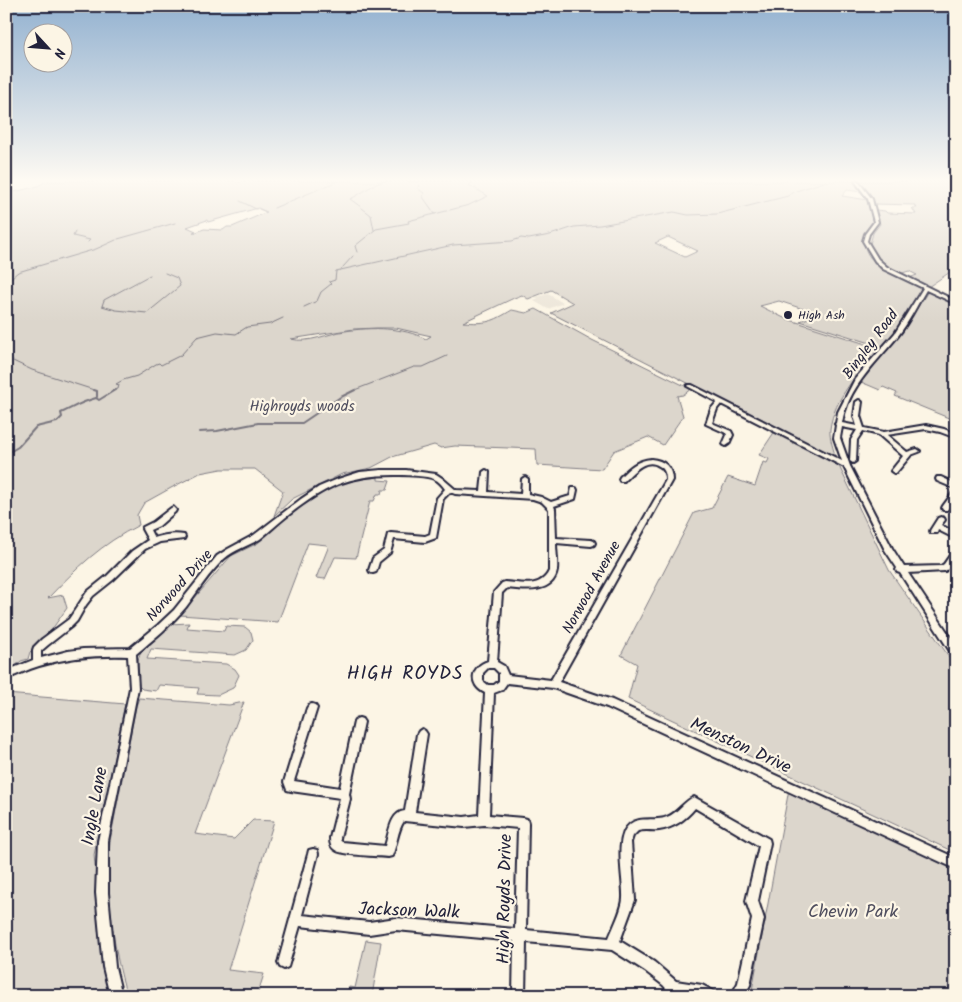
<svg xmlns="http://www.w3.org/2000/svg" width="962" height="1002" viewBox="0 0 962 1002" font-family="Kalam,sans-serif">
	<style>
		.built { fill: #ece5d8 }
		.green { fill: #dcd6cc; stroke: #7f7c84; fill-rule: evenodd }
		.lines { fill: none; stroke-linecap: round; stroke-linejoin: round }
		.stream-far1 { stroke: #78757e; stroke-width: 1 }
		.stream { stroke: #78757e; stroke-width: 2 }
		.minor-casing { stroke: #22223b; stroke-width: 4 }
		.minor { fill: #fcf5e5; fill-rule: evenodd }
		.poi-dot { fill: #22223b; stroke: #fcf5e5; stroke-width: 2 }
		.labels { text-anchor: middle; stroke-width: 4.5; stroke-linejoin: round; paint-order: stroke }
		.far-poi-label { font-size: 12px; fill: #22223b; stroke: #fcf5e5; text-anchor: start }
		.street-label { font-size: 15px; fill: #22223b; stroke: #fcf5e5 }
		.park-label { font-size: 15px; fill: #504f5f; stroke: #fcf5e5 }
		.near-street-label { font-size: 18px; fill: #22223b; stroke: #fcf5e5 }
		.near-park-label { font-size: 18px; fill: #504f5f; stroke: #fcf5e5 }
		.near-neighbourhood-label { font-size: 19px; letter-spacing: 1px; fill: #22223b; stroke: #fcf5e5 }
	</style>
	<rect width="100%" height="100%" fill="#fcf5e5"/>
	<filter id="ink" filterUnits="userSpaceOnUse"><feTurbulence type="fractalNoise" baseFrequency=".02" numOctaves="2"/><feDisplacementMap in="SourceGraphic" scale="10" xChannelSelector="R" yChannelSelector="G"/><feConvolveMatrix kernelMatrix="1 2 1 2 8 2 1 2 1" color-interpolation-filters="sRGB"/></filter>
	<g filter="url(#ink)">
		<!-- built -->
		<polygon class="built" points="548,294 563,303 548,309 534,301 538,299 536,297"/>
		<!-- green -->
		<g class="green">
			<path d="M46 181H234L237 183 245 181H853L862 192 847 190 842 196 868 200 873 221C871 226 866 229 865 234 858 270 904 271 923 289L892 337 883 347 800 321 814 316 803 309 779 301 760 306 784 318 869 345 878 351C859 372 834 398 830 429 829 438 834 450 836 459L551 313 573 303 551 290 528 299 522 295 514 298 463 322C487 324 492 322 512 310L526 313 536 309 592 340 691 389 683 395 677 396 683 416 663 445 648 437 614 451 602 469 537 465 536 449 455 446 441 448 434 445 392 457 371 468 342 474 292 499 274 516 283 491 255 469H221L200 473 171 488 144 503 137 515 139 525C101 544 77 568 48 598L63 595 67 608 50 632 30 652 28 659 21 661 6 674V194L38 186ZM258 208 267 212 232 227H227L223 230 204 229 194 233 193 232 196 231 187 227 207 220 208 222ZM668 237 698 251 685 257 655 243ZM377 328H396L431 336 426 339C403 327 371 327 345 331 329 333 308 344 291 339L354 329Z"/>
			<path d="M859 181H956V268L928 287 909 278 917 275 909 271 899 274C885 267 876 259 870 244L873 233 880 224 876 210 885 211 887 213 916 214 912 208H917L915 205 874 204 871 196Z"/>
			<polygon points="929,290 956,304 956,421 895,396 897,393 883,387 880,390 861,382 867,371 896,340"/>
			<polygon points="775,431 839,466 889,570 956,667 956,853 628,699 637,664 621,655 694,513 712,508 728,477 755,486 763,462 767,463 769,459 759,455"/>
			<polygon points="369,476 378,477 378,480 390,481 387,490 382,490 381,494 377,494 374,501 370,501 356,558 335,557 325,579 316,578 328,548 327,545 308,543 278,622 180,615 231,556 258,543 288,515 321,492 356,477"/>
			<polygon points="189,623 187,628 224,631 226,626 245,627 251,632 253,640 246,650 235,655 151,649 147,659 226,664 235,669 239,675 233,688 218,695 197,694 199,688 159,685 156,691 142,689 138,685 138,660 141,651 170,624"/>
			<polygon points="6,694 125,704 94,855 106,982 110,996 6,996"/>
			<path d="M139 698 229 705 244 702 195 834 234 839 253 820 274 821 228 970 264 974 257 996H127C112 946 106 892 110 841L136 706Z"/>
			<polygon points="789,789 956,867 956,996 751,996"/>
			<polygon points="366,940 381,942 372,996 347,996 349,987 355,988"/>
		</g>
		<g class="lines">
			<!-- stream-far1 -->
			<g class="stream-far1">
				<polyline points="396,181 418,182"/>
				<polyline points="419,181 418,189 424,193 423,197 435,214"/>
				<polyline points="240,201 256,209"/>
				<path d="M361 207 350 199C364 193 370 184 386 181"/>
				<polyline points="274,208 338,181"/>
				<polyline points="362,208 371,215 374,230"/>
				<polyline points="259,209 266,212"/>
				<polyline points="75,232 73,236 90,240 88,242"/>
				<polyline points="118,239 175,223"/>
				<polyline points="357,252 355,246 376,229 409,223 408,221 469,205 488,196 469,185 475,181"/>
				<polyline points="373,263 453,245 512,241 521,238 529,239 550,235 574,227 600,225 674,212 688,215 717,214 788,196 793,192 827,181"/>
				<polyline points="343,267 353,256"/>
				<polyline points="150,275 104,300 102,306 116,310 147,313 180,286 177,278 165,273"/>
				<polyline points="6,282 18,272 96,249 116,240"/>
				<polyline points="304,307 317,301 321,292 331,284 329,282 335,280 336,271 372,263"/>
				<polyline points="13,361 32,370 97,391"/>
				<polyline points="111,391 118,389 119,385 116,384 123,380 137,376 156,364 159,363 161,365 181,355 197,337 217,332 236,334 247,327 270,324 283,318"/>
				<polyline points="352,391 414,367 423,367 447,356"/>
			</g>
			<!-- stream -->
			<g class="stream">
				<polyline points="94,390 97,391 97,397"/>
				<polyline points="199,432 217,431 258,423 302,423 339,398 355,390"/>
				<path d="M6 454 18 447 36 427 57 422 62 417 61 413C74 407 81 402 96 398L99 400 115 390"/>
			</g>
			<!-- minor casing -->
			<g class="minor-casing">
				<g id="minor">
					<path d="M855 181H858L872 199 878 222 869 234 867 241 878 259 887 267 956 301V304L926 290C917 305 909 322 898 336 876 363 848 387 842 423L857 426 854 416 856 402 859 400 862 402 860 416 864 428 884 432 926 425 944 429 956 434V438L940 432 926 429 887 435 907 452 917 449 920 451 919 452 911 455 896 473H894L891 471 903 456 879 435 863 431 857 440 856 461 853 463 850 461 851 440 857 430 842 427 840 438 850 466 892 548 904 567 941 566 944 564 953 551 956 550C956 560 953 566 945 571L908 573 956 645V657L953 656 900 573 897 572 896 570 897 568 885 550 844 467 721 404 717 409 712 423 731 431 733 435 729 444 726 446 724 445 723 444 727 435 726 433 706 424 711 409 717 402 687 386 688 385H692L842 461 834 438 836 425 835 424 836 423 838 412 855 379 895 333 923 288 883 269 875 261 863 241 865 234 874 222 868 199Z"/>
					<path d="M651 459C664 460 672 467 672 480L559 682 612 700 956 858V869L607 707 553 688 507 683 502 690 494 693 489 815 523 818 527 819 528 823 526 930 609 938C613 928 623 908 623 898 624 879 613 837 630 824 640 816 655 822 667 817 678 813 684 801 694 797L769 839 770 843 758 901 764 919 750 985 744 996H731L738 983 752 919 746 901 759 846 695 808C686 819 674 828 659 830 652 831 645 829 638 831L633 836 631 842 635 900 620 941 654 962 676 981 702 985 715 992 717 996 687 995V996H673L663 985 645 971 612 950 526 942 525 996H513L514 941 396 930 369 934 300 926 288 967 284 969 280 967 278 963 308 854 309 850 313 849 317 850 318 854 302 915 369 922 396 918 515 929 518 828 484 825 464 827 404 821C397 831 397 845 392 856L388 857C378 856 344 855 337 851 331 848 330 844 330 838L340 798 291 791 287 790 284 782 307 708 309 705 312 704 315 705 317 708 294 781 340 788 354 722 356 719 359 718 362 719 364 722 349 794 350 799 340 838V840L342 842 385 846C389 835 390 812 405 811L417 734 419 731 422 729 425 731 427 734 415 812 464 817 479 815 485 693C468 685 471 666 488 661L494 592 502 583 505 582C521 583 541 589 549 571V509L542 502 533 499 455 494 450 492 443 499 436 538 425 542 394 539 390 553 379 562 376 572 373 573 370 572 369 570 373 558 384 550 388 534 391 533 425 536 430 534 437 498 445 489C442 485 439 481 434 479 427 476 408 475 400 475 350 474 325 486 286 517 277 524 269 532 260 539 248 546 234 550 224 559 209 573 198 591 186 607 171 625 154 639 136 654L138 688 108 841V893L115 967 122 996H110L103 967 96 893 98 841 130 688 128 656C98 655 68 657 39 666 28 669 17 675 6 679V671L33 660V650L34 647 42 639 69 619 87 592 107 576 132 551 148 540 142 529 143 527 153 522 171 508 173 507 176 510 175 512 159 526 150 530 154 538C163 535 174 533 184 535L185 537 184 539 160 542 145 549 113 580 93 596 86 605 77 621 71 627 48 645 41 651V658L68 651 83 649 130 648 158 625 174 610 217 556 228 549 254 535 301 499 319 487 338 479 360 472 381 470H406L436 474 442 478 456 490 481 491 483 472 486 470 489 472 488 492 521 494 522 479 525 477 528 479V494L541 497 551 502 570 496 572 488H576L577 490 575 499 554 506 555 509 556 538 591 540 594 541 595 543 594 545 591 546 556 543C556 552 558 562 557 571 553 594 524 590 507 588L502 593 497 662 504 666 508 675 551 680 666 480C666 474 665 469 659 466 646 457 633 472 624 481H620L619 479 620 477C629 468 637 460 651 459ZM488 668H494L499 673V681L494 685H488L483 681V673Z"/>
					<polygon points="937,477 941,477 956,484 956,489 937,481 936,479"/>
					<polygon points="954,491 956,491 956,498 947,510 943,510 942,508 943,506"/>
					<polygon points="941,517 944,518 945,520 941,525 956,533 956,539 938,530 937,533 931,533 930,531 931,529 938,518"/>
				</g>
			</g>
			<!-- minor -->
			<use href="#minor" class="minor"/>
		</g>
	</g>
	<!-- sky -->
	<linearGradient id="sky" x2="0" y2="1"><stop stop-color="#92b1d0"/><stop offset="0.56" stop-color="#fefaf3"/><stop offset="1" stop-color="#fefaf3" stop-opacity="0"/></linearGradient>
	<rect width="962" height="322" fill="url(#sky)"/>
	<!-- markers -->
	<circle class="poi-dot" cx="788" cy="315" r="5"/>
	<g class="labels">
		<!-- far-poi labels -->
		<g class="far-poi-label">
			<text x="798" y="319">High Ash</text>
		</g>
		<!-- street labels -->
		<g class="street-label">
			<text transform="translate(870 344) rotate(-53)" y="5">Bingley Road</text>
			<text transform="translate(179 585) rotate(-48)" y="5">Norwood Drive</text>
			<text transform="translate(591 587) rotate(-61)" y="5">Norwood Avenue</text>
		</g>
		<!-- park labels -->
		<g class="park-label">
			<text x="302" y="411">Highroyds woods</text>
		</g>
		<!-- near-street labels -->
		<g class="near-street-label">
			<text transform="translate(741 745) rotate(25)" y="6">Menston Drive</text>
			<text transform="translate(94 806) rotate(-80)" y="6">Ingle Lane</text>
			<text transform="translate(504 899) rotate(-89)" y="6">High Royds Drive</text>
			<text transform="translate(409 910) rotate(2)" y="6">Jackson Walk</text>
		</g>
		<!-- near-park labels -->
		<g class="near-park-label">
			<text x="853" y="917">Chevin Park</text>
		</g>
		<!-- near-neighbourhood labels -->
		<g class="near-neighbourhood-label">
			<text x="405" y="679">HIGH ROYDS</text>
		</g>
	</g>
	<!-- margin -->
	<rect width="962" height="1002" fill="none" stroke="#fcf5e5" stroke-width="25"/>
	<rect x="12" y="12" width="937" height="977" fill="none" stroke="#22223b" stroke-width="2" filter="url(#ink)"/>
	<!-- north arrow -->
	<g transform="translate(48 48) rotate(116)"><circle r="24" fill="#fcf5e5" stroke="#a5a1a1"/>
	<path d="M0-4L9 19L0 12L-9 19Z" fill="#22223b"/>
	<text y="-8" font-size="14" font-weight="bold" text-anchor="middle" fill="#22223b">N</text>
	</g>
</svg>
